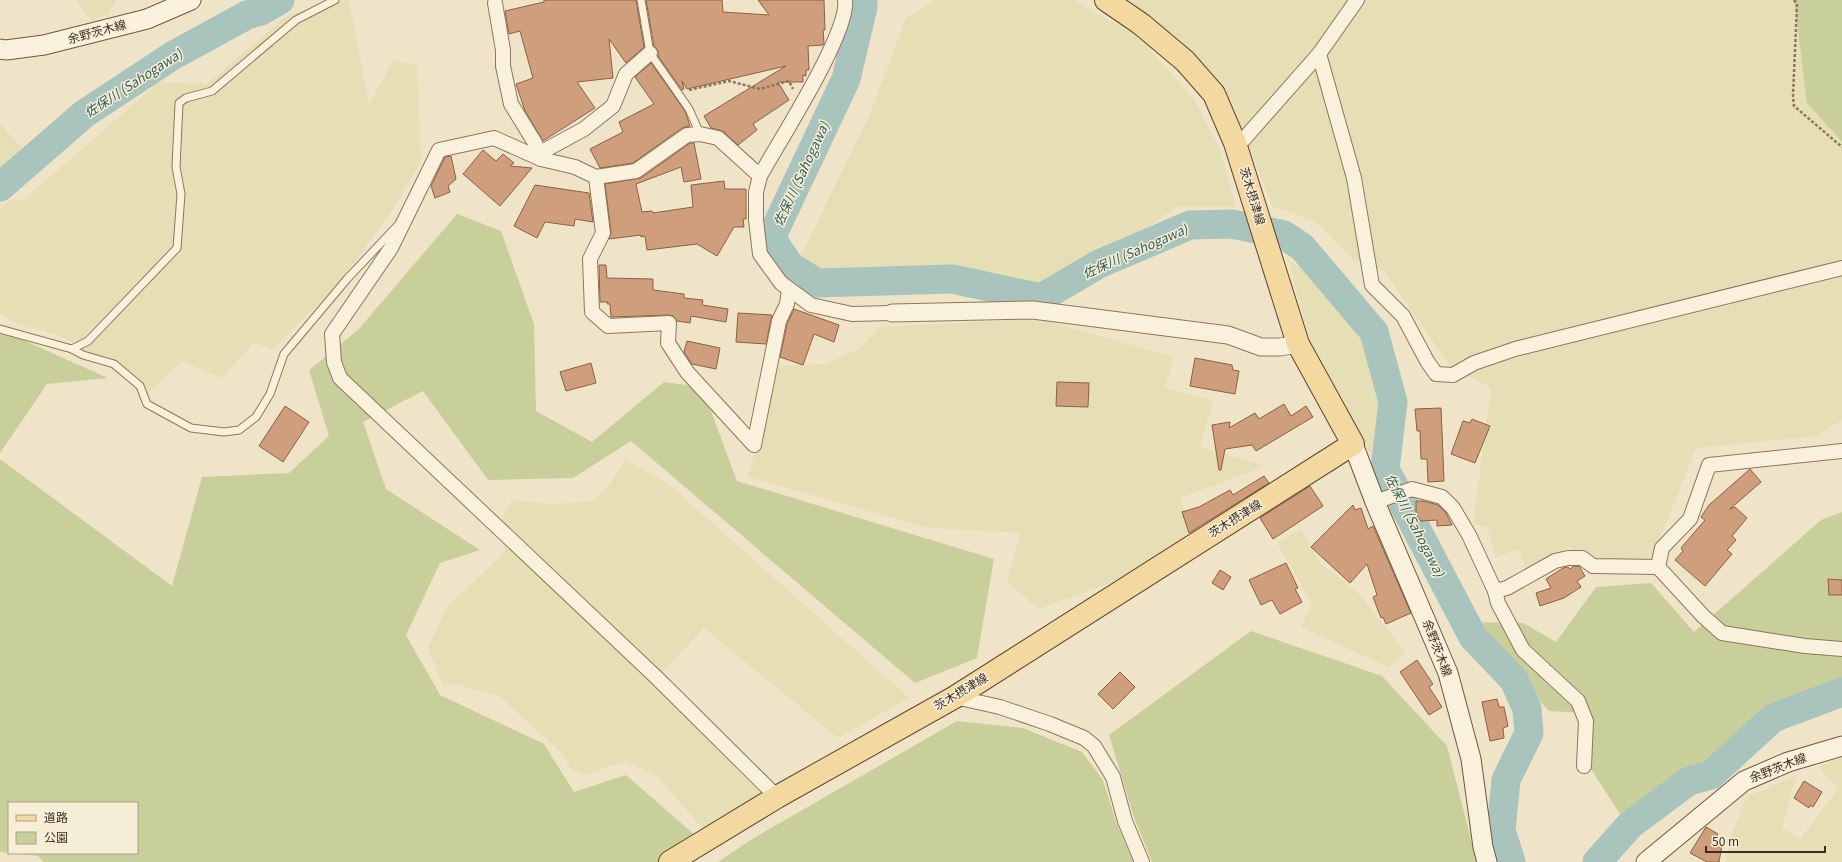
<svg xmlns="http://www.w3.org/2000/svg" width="1842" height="862" viewBox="0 0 1842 862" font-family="Georgia,'Noto Sans JP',serif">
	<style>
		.farmland { fill: #e6deb5 }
		.green { fill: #c9cf9b; fill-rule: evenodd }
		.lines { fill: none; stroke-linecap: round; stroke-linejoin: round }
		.river { stroke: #a9c4bc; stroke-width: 29 }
		.building { fill: #cf9f7d; stroke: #8d5f41 }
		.service-casing { stroke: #8d765c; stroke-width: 9 }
		.minor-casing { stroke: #8d765c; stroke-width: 16 }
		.tertiary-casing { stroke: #8d765c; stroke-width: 19 }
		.secondary-casing { stroke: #6f573f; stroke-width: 21 }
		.primary-casing { stroke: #5b4430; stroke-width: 24 }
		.path { stroke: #8d765c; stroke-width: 2.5; stroke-dasharray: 3 2; stroke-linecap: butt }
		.service { stroke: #faf1dc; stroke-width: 7 }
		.minor { stroke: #faf1dc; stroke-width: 14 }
		.tertiary { stroke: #faf1dc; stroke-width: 17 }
		.secondary { stroke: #faf1dc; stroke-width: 19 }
		.primary { stroke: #f3d9a0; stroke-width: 22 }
		.labels { text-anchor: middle; stroke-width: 3; stroke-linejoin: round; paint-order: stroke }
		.street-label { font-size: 12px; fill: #3d2e20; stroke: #f7eed8 }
		.water-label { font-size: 13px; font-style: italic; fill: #2f5d5a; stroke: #f7eed8 }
	</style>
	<rect width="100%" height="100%" fill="#f0e4c8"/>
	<!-- farmland -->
	<g class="farmland">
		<polygon points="76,0 117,0 108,14 91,21"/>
		<polygon points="344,0 349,0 369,105 393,60 417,65 421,161 392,211 340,282 272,350 254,342 222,378 182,361 146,395 92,355 61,336 18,324 0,314 0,208 12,199 22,201 159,82 207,84 288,15"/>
		<polygon points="936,0 1073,0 1138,36 1193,98 1219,147 1236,206 1178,206 1131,239 1039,283 1027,284 968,268 872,269 828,274 801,256 870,114 906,18"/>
		<polygon points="1118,0 1794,0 1807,103 1842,142 1842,420 1817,436 1696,448 1649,565 1594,562 1570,547 1527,573 1519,549 1496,557 1487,526 1473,524 1491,388 1450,366 1384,271 1353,260 1318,223 1272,206 1232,102 1172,37"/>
		<polygon points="0,124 23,149 0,171"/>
		<polygon points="1288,259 1325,286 1371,354 1382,383 1380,458 1374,461 1340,401 1308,336"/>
		<polygon points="1040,319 1174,357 1165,388 1213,401 1200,447 1266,466 1180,498 1199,550 1038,609 1007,581 1021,533 929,528 748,477 779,366 825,364 859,349 880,327"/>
		<polygon points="625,460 666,482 909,698 838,738 704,628 651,684 764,796 705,831 657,776 625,761 584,775 571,769 561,752 499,696 456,684 443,685 428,649 446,608 505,552 502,517 512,500 555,504 593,501 608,487"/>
		<polygon points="1301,529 1320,563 1357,592 1406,653 1388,667 1301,627 1312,604 1277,543"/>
		<polygon points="1842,758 1842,862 1725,862 1731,836 1747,797 1796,776 1782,828 1800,839 1838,789 1818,766"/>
	</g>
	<!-- green -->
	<g class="green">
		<polygon points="1794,0 1842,0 1842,142 1807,103"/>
		<path d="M457 214 501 231 534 324 536 411 592 442 664 382 702 387 737 481 994 559 977 658 915 683 631 441 573 478 488 480 423 391 363 422 386 489 480 550 440 563 406 635 440 695 544 744 574 792 626 775 697 837 657 862H44L38 856 0 852V459L172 586 202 477 289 473 329 436 309 370 358 330ZM9 803H137V853H9Z"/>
		<polygon points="0,333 12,335 108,378 47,384 0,453"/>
		<polygon points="1842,512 1842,707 1730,750 1620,814 1589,766 1587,713 1549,711 1467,622 1523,623 1556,642 1596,587 1651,583 1694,632 1821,520"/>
		<polygon points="1251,631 1382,676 1447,746 1473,847 1480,862 1152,862 1134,817 1109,735"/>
		<polygon points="957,721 1023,728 1082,752 1103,780 1117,824 1133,862 718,862 752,839"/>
	</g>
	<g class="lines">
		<!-- river -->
		<g class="river">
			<polyline points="863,0 863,7 846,79 771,238 790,266 817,283 952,279 1041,298 1099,264 1190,225 1232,224 1284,235 1302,247 1374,332 1393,402 1385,469 1473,637 1514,680 1527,709 1529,733 1506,780 1501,830 1511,862"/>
			<polyline points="0,187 84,114 172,56 247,15 261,11 280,0"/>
			<polyline points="1597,862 1630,825 1689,781 1711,775 1773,718 1842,692"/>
		</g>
	</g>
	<!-- building -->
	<g class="building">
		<polygon points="544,0 636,0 644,47 626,63 609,39 613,78 577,82 595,108 543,141 525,111 516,84 533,78 520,31 509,34 505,11 544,2"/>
		<polygon points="646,0 722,0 723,12 769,15 758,0 824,0 825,30 823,30 824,43 823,45 808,46 809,70 806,70 806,76 803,75 803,82 778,82 789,100 753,124 757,130 738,145 723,131 711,128 704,116 786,66 687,89 682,81 684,89 682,90 658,56 658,51 654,46"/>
		<polygon points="651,63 685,111 690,126 682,128 633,163 600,168 590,149 623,132 619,122 654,104 635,77"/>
		<polygon points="690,143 694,143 701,179 684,182 681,167 636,184 642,212 652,211 653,213 693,207 691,185 724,181 725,189 746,189 746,219 743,219 744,227 734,227 717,256 697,244 647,250 645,236 641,237 641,235 609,239 611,232 605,184 641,178"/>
		<polygon points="483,150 496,161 503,154 514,163 510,166 532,168 500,206 463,174"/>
		<polygon points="451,156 456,179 448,186 450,192 435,198 431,186 445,157"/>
		<polygon points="535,185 589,193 593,222 575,219 574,226 545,222 537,238 514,226"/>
		<polygon points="599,265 606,265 607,278 653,279 653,290 684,294 684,298 703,300 702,305 728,309 726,322 691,316 690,323 677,321 673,316 669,315 611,317 610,304 607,304 608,302 600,302"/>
		<polygon points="794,309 839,325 834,342 814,334 803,365 780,357 787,324"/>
		<polygon points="738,313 772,315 766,344 736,342"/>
		<polygon points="687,341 720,348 716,369 692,364 684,352"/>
		<polygon points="1195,358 1232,365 1233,370 1239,371 1235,394 1190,386"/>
		<polygon points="591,363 596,383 566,391 560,372"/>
		<polygon points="1057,382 1089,383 1088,407 1056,406"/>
		<polygon points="1284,404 1291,416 1306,406 1313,417 1256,451 1252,445 1225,449 1221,470 1219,470 1212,425 1230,422 1229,428 1255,413 1259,419"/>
		<polygon points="285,406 309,422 283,462 259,446"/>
		<polygon points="1441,408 1444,481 1428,482 1427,459 1421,459 1420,431 1417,431 1415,409"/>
		<polygon points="1472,419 1490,426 1475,463 1451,454 1463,421 1470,423"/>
		<polygon points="1750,469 1761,482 1730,509 1735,507 1747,518 1732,536 1736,540 1727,550 1732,554 1705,586 1675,560 1683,551 1681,548 1705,520 1701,517 1709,505"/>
		<polygon points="1264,476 1269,483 1189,533 1182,512 1199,507 1230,490 1233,495"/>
		<polygon points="1310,486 1323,506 1273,539 1260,518"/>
		<polygon points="1416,501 1423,501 1438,505 1446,513 1452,525 1437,526 1437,520 1421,521 1416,515"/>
		<polygon points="1353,505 1355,510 1361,508 1368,529 1373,526 1411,613 1386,624 1383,617 1381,618 1373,597 1377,595 1367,564 1350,583 1311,547"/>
		<polygon points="1286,563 1298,588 1295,589 1302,602 1280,614 1272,600 1261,605 1249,580"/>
		<polygon points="1574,566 1579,566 1585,576 1577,581 1581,587 1564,598 1540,606 1536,593 1551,588 1546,579 1563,568 1568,567 1570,569"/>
		<polygon points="1220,570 1231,577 1223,590 1212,583"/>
		<polygon points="1828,579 1842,580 1842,595 1829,595"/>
		<polygon points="1417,660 1433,684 1429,687 1442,707 1429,715 1400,672"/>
		<polygon points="1120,672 1135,687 1113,709 1098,694"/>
		<polygon points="1497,699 1499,707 1504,707 1508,726 1503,728 1504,738 1490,741 1482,702"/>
		<polygon points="1804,781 1822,792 1813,807 1810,805 1809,808 1794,798"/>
		<polygon points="1706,827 1718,834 1714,841 1722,845 1719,862 1707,862 1690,853"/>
	</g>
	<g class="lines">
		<!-- service casing -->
		<g class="service-casing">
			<g id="service">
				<polyline points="641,0 650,53 689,109 700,134"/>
				<polyline points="0,329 72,349 83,355 114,364 140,386 147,404 191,428 224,432 239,430 256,417 270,394 284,354 347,279 397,226"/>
				<polyline points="72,349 88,341 177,248 181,194 176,167 179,103 186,98 212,91 296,20 335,0"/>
			</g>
		</g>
		<!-- minor casing -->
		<g class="minor-casing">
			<g id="minor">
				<path d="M845 0C850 32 778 143 760 176L756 192V220L760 254 781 283 811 305 852 314 892 313"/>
				<polyline points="495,3 503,50 503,66 511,104 535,143 541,159"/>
				<polyline points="1319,54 1354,178 1372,285 1403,316 1427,361 1436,374 1453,375 1474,363 1515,349 1842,268"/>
				<polyline points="1235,143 1244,139 1319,54 1357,0"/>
				<polyline points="538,154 584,129 613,106 626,74 650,53"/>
				<polyline points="596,177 636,171 687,135 700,134 718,138 760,176"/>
				<polyline points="1842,451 1709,465 1690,519 1662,548 1658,567 1703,616 1722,633 1805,646 1842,649"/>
				<polyline points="1375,502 1412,489 1442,497 1453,508 1469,535 1495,591 1498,603 1523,650 1578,701 1586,721 1584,766"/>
				<polyline points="1495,591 1507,588 1555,561 1568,558 1582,558 1593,566 1658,567"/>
				<polyline points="955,697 1000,707 1050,724 1084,738 1094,746 1113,777 1125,821 1142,862"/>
				<polyline points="777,797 656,677 340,378 334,362 332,334 391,248 439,150 494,138 541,159 575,167 596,177 603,233 590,259 592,312 608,326 669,323 668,343 687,372 754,445 779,321 787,304 789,289"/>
			</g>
		</g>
		<!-- tertiary casing -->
		<g class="tertiary-casing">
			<polyline id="tertiary" points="892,313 1033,310 1228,335 1261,347 1280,347 1298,344"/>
		</g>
		<!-- secondary casing -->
		<g class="secondary-casing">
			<g id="secondary">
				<polyline points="0,49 6,50 44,45 147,19 191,0"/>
				<polyline points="1353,444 1375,502 1448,673 1471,759 1483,847 1487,862"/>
				<polyline points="1646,862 1744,781 1788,762 1842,746"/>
			</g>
		</g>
		<!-- primary casing -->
		<g class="primary-casing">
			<polyline id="primary" points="670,862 777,797 955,697 1353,444 1298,344 1235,143 1214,94 1185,61 1141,24 1106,0"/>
		</g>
		<!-- path -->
		<g class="path">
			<polyline points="1794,0 1797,4 1793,96 1794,106 1842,147"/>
			<polyline points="689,90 729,81 760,89 789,81 793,89"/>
		</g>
		<!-- service -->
		<use href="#service" class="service"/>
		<!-- minor -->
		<use href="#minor" class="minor"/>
		<!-- tertiary -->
		<use href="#tertiary" class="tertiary"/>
		<!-- secondary -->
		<use href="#secondary" class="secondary"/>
		<!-- primary -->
		<use href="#primary" class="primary"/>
	</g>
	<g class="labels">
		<!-- street labels -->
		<g class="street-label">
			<text transform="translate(97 32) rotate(-15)" y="4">余野茨木線</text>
			<text transform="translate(1252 196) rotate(73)" y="4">茨木摂津線</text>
			<text transform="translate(1235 519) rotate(-32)" y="4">茨木摂津線</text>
			<text transform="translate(1437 648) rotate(69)" y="4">余野茨木線</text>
			<text transform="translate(961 692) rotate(-31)" y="4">茨木摂津線</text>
			<text transform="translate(1778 768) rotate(-21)" y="4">余野茨木線</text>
		</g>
		<!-- water labels -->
		<g class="water-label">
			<text transform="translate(133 83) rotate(-33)" y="5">佐保川 (Sahogawa)</text>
			<text transform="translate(801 174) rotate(-65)" y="5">佐保川 (Sahogawa)</text>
			<text transform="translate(1135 251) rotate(-24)" y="5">佐保川 (Sahogawa)</text>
			<text transform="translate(1415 525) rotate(63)" y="5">佐保川 (Sahogawa)</text>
		</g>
	</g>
	<!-- legend -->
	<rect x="8" y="802" width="130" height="52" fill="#f7eed8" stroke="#ada18e"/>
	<rect x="16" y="815" width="20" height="6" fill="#f3d9a0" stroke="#ada18e"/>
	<text x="44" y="822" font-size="12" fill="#3d2e20">道路</text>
	<rect x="16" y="832" width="20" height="12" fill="#c9cf9b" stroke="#ada18e"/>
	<text x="44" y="842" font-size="12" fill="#3d2e20">公園</text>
	<!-- scale -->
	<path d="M1706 846v6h119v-6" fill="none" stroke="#3d2e20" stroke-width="2"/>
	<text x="1712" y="846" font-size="12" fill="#3d2e20" stroke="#f7eed8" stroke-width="3" paint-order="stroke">50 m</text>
</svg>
